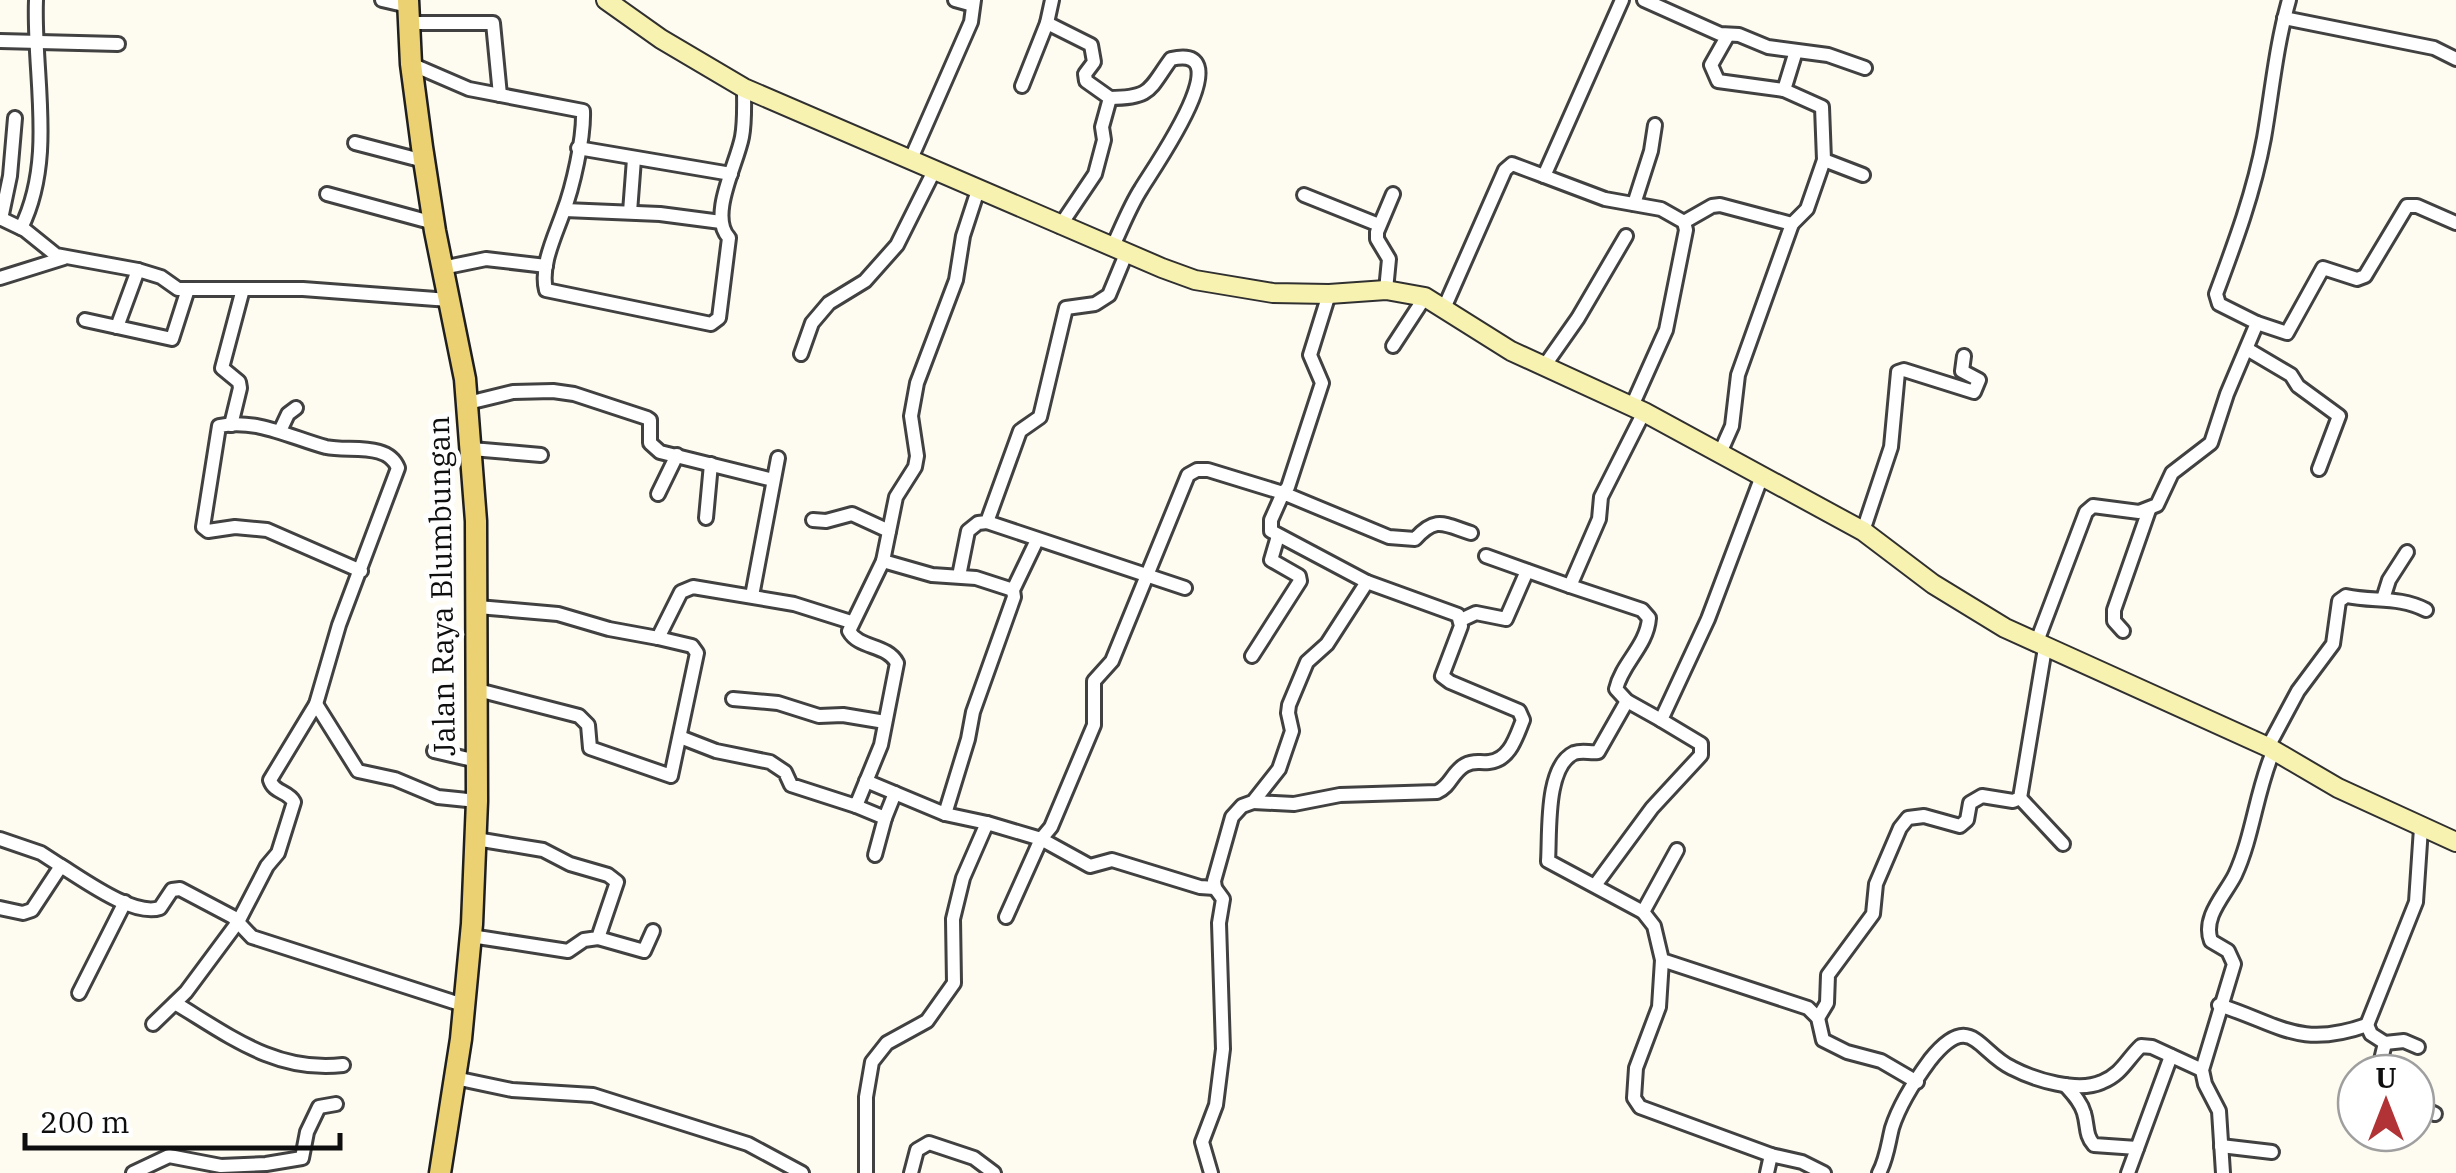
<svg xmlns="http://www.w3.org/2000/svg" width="2456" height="1173" viewBox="0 0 2456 1173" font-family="'IBM Plex Serif',serif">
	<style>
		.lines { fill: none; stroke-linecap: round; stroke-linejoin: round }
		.street-casing { stroke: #414141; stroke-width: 18 }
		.secondary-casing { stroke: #303030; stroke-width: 22 }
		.primary-casing { stroke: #1f1f1f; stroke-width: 25 }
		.street { stroke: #fff; stroke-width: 12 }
		.secondary { stroke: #f8f2b1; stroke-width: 18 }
		.primary { stroke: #ecd172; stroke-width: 20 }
		.labels { text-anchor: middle; stroke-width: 10; stroke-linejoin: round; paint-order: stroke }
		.street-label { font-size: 30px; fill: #0e0e0e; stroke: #fff }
	</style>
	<rect width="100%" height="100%" fill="#fefbf0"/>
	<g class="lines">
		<!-- street casing -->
		<g class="street-casing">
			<g id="street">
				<polyline points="382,0 408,6"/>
				<polyline points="955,0 973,5"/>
				<polyline points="1644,0 1720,34 1739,35 1768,47 1828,55 1865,68"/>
				<polyline points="2284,18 2434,48 2456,59"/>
				<polyline points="408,23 493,23 500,95"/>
				<polyline points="1047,23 1091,45 1094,62 1085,74 1086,81 1110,98 1102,127 1104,140 1095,174 1060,226"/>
				<polyline points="1728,35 1711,65 1718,81 1784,90"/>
				<polyline points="0,41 118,44"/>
				<polyline points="1796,51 1784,90 1822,107 1824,160 1863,175"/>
				<path d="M411 64 469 89 583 111C584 138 573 187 563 213 555 236 540 266 546 290L711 324 719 318 729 238C708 216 737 164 742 137 745 121 744 104 744 88"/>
				<polyline points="1022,86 1047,23 1052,0"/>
				<path d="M1110 98C1152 98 1149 89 1171 59 1244 42 1150 173 1141 189 1130 206 1122 227 1113 246"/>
				<polyline points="355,143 424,161"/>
				<polyline points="578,148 731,174"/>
				<polyline points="910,161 971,22 974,0"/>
				<polyline points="1544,176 1605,199 1661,209 1684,222 1686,230 1666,330 1632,406"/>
				<polyline points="327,194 434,223"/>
				<polyline points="1304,195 1379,225"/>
				<polyline points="1634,204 1651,151 1655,125"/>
				<polyline points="565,210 660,214 721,222"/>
				<polyline points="630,212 634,159"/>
				<polyline points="0,218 25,230 56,255 138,270 161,277 178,289 303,289 449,300"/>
				<polyline points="1,219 10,176 15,118"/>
				<polyline points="1684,222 1712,206 1720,205 1792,224 1738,375 1732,426 1720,453"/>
				<polyline points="1792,224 1807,209 1824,160"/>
				<path d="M21 228C56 158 33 75 36 0"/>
				<polyline points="442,268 486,259 546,266"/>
				<polyline points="0,278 64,258"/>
				<polyline points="1386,290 1389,259 1377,239 1377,232 1393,194"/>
				<polyline points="1445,306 1505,170 1512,164 1544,176 1622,0"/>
				<polyline points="85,320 172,339 188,289"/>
				<polyline points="2257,323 2287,333 2323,268 2357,279 2365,276 2407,206 2417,206 2456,223"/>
				<polyline points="117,327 138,270"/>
				<polyline points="1393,346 1425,297"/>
				<polyline points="2247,349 2291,375 2298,386 2339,416 2319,469"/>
				<polyline points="801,354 812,323 829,303 865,281 897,245 934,171"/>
				<polyline points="1545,365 1578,318 1626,236"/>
				<polyline points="468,403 513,392 553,391 574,394 647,418 650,420 650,443 660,452 773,480"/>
				<path d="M1644 412 1601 497 1599 519 1570 586 1642 610 1649 618C1647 646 1622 663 1616 689L1627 701 1661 720"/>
				<polyline points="231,425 240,388 239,382 222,368 243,289"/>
				<polyline points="280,431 288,414 296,408"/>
				<polyline points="472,449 541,455"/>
				<polyline points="658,494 677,455"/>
				<polyline points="706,518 711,464"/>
				<polyline points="813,520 826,521 852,514 889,531"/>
				<polyline points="987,522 1185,588"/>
				<polyline points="1863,531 1891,447 1898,372 1904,370 1974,392 1979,380 1962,371 1964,356"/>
				<polyline points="1486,556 1570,586"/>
				<polyline points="883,561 932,575 976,578 1013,590"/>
				<polyline points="959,576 968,531 978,523 987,522 1020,431 1040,417 1066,308 1095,304 1109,295 1126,254"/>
				<polyline points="752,596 778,458"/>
				<polyline points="2383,599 2389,580 2407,552"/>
				<polyline points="478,607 558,614 609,629 658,638 681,592 693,587 794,604 851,622"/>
				<polyline points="1461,620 1476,613 1506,619 1527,571"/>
				<polyline points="2123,631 2114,621 2114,610 2149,510"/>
				<path d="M2036 644 2086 512 2093 506 2139 512 2157 505 2172 473 2211 443 2227 394 2257 323 2219 304 2216 294C2235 243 2254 192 2264 138 2272 92 2276 46 2289 0"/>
				<polyline points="1252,656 1300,581 1299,576 1271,560 1278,536"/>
				<polyline points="478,690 579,716 588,725 590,748 671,776 697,653 692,646 658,638"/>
				<polyline points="733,699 778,703 819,716 843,715 885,722"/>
				<path d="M1627 701 1598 752C1590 753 1582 750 1574 753 1545 767 1550 833 1548 861L1643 912 1654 926 1662 960 1808 1008 1818 1018 1823 1040 1847 1052 1881 1061 1917 1082"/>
				<polyline points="316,704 358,771 395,779 438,797 477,801"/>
				<path d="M680 737 716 751 770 762 785 772 791 785 856 806 881 745 897 663C887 644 859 649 849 631L883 561 896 497 915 467 917 456 911 416 917 383 956 280 963 236 978 190"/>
				<path d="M2268 747 2298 691 2333 644 2339 601 2346 596C2374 602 2399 596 2426 610"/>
				<polyline points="434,751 477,761"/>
				<polyline points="866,781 945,814 987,823"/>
				<polyline points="2020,798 2063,844"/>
				<path d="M1253 802 1294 804 1340 795 1437 792C1451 786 1452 772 1465 765 1474 760 1479 763 1489 762 1510 760 1516 737 1523 720L1519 711 1450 682 1442 676 1461 626 1458 615 1367 582 1271 531V520L1283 493 1389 537 1415 539C1436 516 1443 524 1471 533"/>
				<polyline points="856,806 885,818 895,793"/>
				<polyline points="945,814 968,739 973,712 1014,597 1013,590 1037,540"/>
				<polyline points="0,839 41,853 61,866"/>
				<polyline points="875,855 885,818"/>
				<polyline points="1596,884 1652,808 1701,755 1701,744 1661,720 1708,619 1762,476"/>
				<path d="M0 908 23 913 32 910 61 866C84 880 134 917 160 908L172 890 180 889 233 917 252 937 463 1005"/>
				<polyline points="1643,912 1677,850"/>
				<polyline points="1006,917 1041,839 1090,866 1112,860 1200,887 1215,888"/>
				<polyline points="471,936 568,951 584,940 598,938 617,882 608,875 570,864 543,850 476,839"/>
				<polyline points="598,938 644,951 653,931"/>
				<polyline points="1662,960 1659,1007 1636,1068 1634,1098 1640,1107 1771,1155"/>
				<polyline points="79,993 125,902"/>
				<path d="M175 1003C228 1035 276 1073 343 1065"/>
				<path d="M2219 1005C2279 1024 2299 1049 2367 1025"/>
				<polyline points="1818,1018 1827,1003 1828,975 1873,914 1876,884 1900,828 1908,818 1924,816 1960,826 1967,820 1970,803 1982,796 2013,801 2020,798 2045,648"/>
				<path d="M153 1024 186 992 238 922 267 866 278 853 294 802C288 791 274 793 270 780L316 704 339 625 398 468C388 442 349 452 326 447 292 438 256 418 219 426L203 527 208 531 235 527 267 530 361 571"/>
				<polyline points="2367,1025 2416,902 2421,828"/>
				<polyline points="2367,1025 2371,1034 2385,1043 2380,1064 2392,1073"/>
				<polyline points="2385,1043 2404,1041 2418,1047"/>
				<polyline points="455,1078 512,1090 593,1095 748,1144 802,1173"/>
				<polyline points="2416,1084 2419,1089 2416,1097"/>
				<path d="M2065 1085C2073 1094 2081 1102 2084 1113 2088 1126 2085 1135 2094 1145L2137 1148"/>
				<polyline points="2416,1105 2435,1114"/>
				<polyline points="2221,1146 2272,1152"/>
				<polyline points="133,1173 169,1156 221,1166 266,1164 302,1158 307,1132 319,1107 336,1104"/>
				<polyline points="866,1173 866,1097 872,1062 887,1043 927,1021 954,983 953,919 963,878 987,823 1041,839 1051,827 1094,725 1094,681 1112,661 1188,475 1197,470 1208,470 1283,493 1288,487 1322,383 1310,355 1329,294"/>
				<polyline points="911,1173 917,1150 929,1143 974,1158 994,1173"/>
				<polyline points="1211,1173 1202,1142 1216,1105 1223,1049 1219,923 1223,899 1215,888 1214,881 1232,817 1242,806 1253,802 1279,769 1292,731 1288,713 1289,705 1307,662 1327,644 1367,582"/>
				<polyline points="1767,1173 1771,1155 1802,1162 1824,1173"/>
				<path d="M1879 1173C1887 1158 1888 1144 1892 1128 1899 1106 1916 1079 1930 1060 1971 1009 1978 1052 2012 1068 2035 1080 2078 1093 2102 1082 2122 1074 2127 1059 2141 1046L2152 1047 2202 1070"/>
				<polyline points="2128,1173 2171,1056"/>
				<path d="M2223 1173 2219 1111 2205 1084 2202 1070 2234 964 2228 951 2211 941C2202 917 2225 895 2235 875 2253 836 2256 792 2273 752"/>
			</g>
		</g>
		<!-- secondary casing -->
		<g class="secondary-casing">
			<polyline id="secondary" points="606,0 661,39 744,88 1162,268 1195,280 1273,293 1329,294 1386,290 1425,297 1511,351 1644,412 1863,531 1933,584 2005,628 2268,747 2338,788 2456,842"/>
		</g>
		<!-- primary casing -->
		<g class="primary-casing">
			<polyline id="primary" points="408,0 411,64 422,147 435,231 465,379 476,521 477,801 472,924 461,1039 440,1173"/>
		</g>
		<!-- street -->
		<use href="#street" class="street"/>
		<!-- secondary -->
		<use href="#secondary" class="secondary"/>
		<!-- primary -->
		<use href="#primary" class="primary"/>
	</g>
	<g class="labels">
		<!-- street labels -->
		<g class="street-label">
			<text transform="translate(442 586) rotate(-91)" y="10">Jalan Raya Blumbungan</text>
		</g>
	</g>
	<!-- north arrow -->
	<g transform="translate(2386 1103)"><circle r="48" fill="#ffffff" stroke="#9f9f9f" stroke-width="2.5"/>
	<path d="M0-8L18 38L0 25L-18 38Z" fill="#b13335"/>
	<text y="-15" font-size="28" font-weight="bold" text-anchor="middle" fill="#0e0e0e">U</text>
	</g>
	<!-- scale -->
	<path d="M25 1133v15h315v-15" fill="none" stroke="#0e0e0e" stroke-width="5"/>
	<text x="40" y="1133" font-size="30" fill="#0e0e0e" stroke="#ffffff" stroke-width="8" paint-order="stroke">200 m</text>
</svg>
